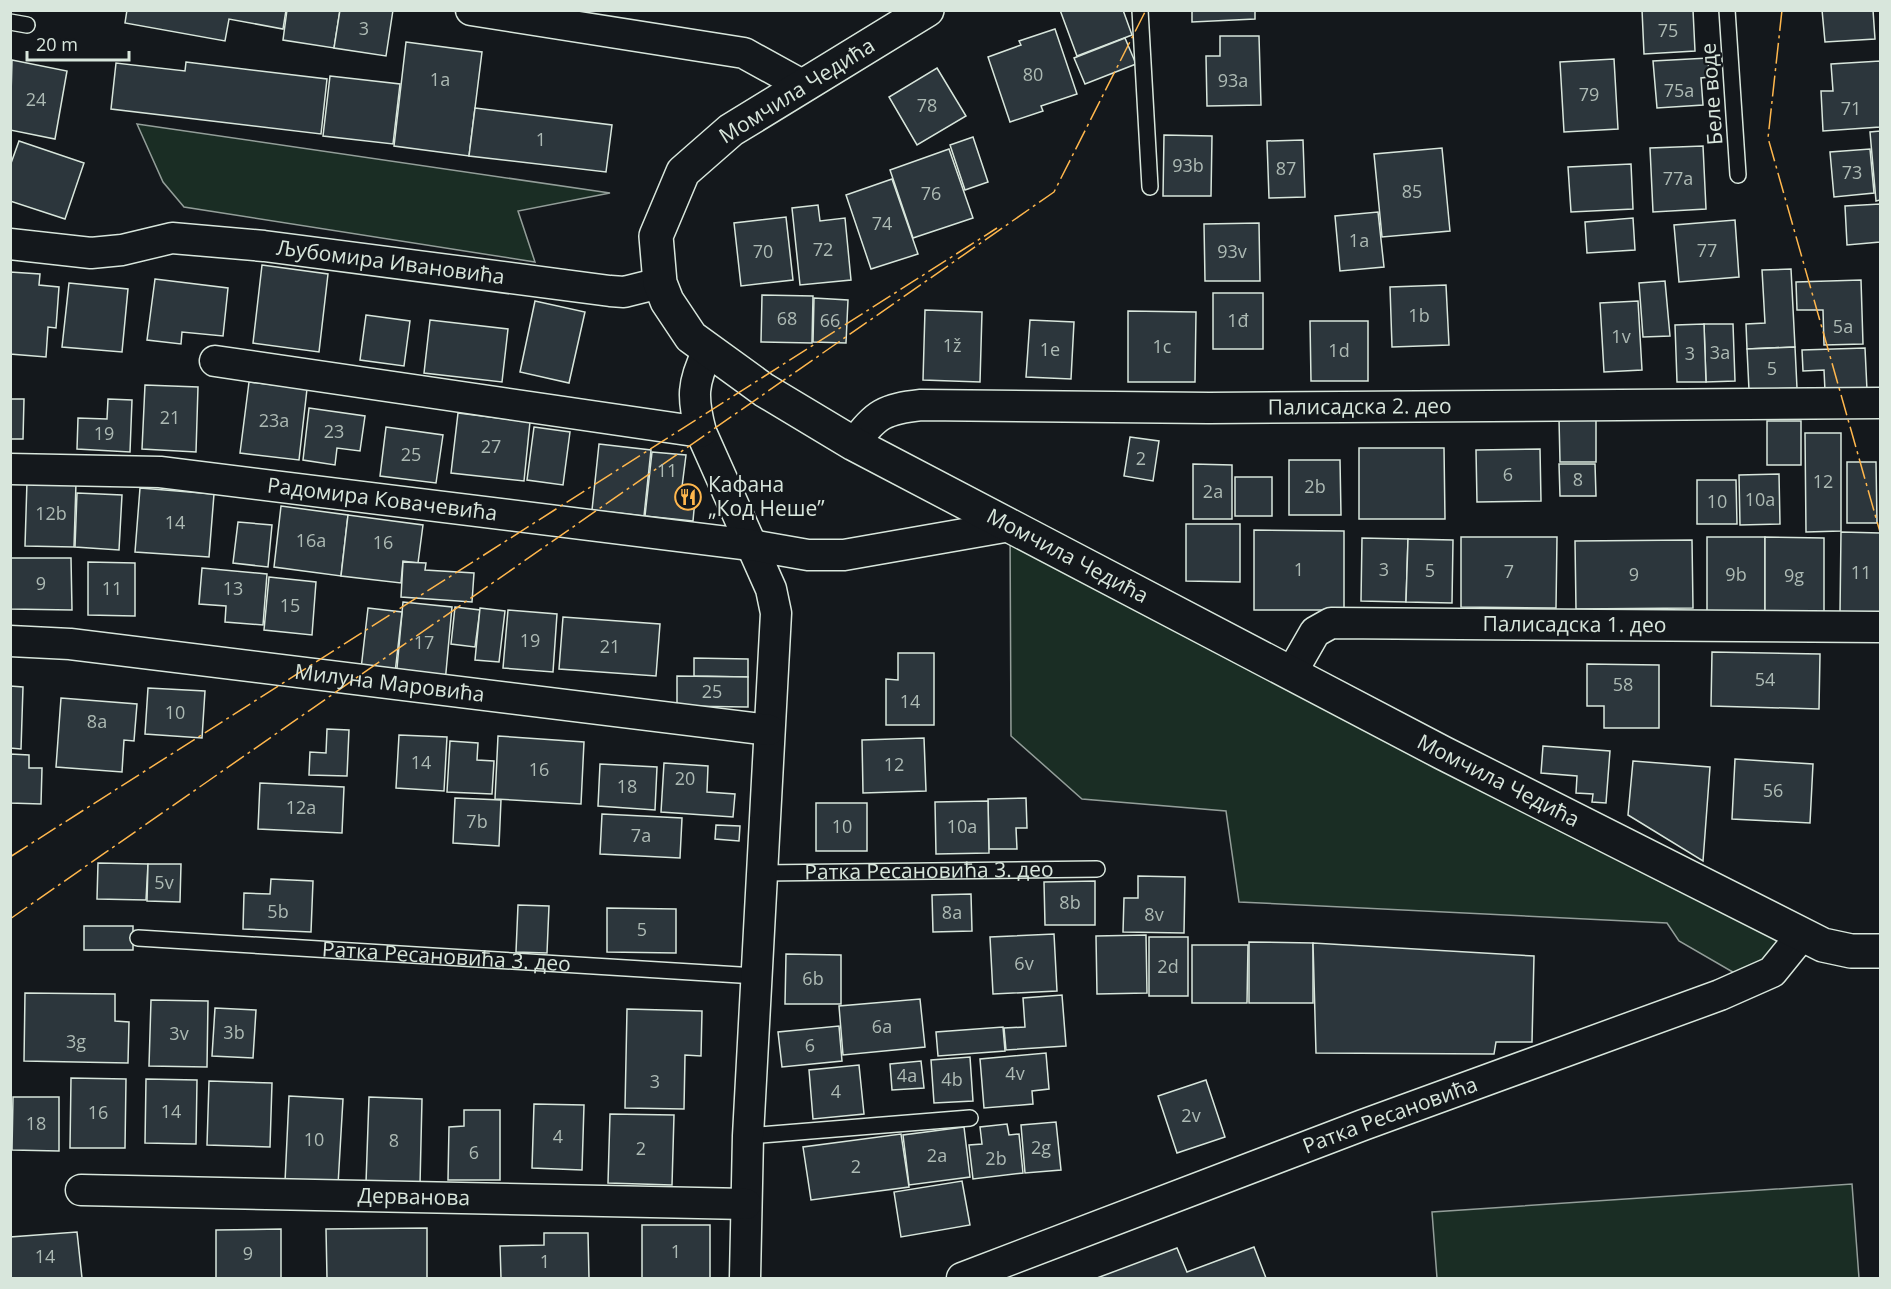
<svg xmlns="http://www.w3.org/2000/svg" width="1891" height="1289" viewBox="0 0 1891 1289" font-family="'Open Sans',sans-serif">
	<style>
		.grass { fill: #1a2d24; stroke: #939e99; stroke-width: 1.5 }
		.building { fill: #2c363c; stroke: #d8e6dc; stroke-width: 1.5 }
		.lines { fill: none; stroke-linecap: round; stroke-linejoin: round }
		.service-casing { stroke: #d8e6dc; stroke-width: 18 }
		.minor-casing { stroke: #d8e6dc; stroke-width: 33 }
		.tertiary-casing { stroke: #d8e6dc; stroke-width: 36 }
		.service { stroke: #14181c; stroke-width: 15 }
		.minor { stroke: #14181c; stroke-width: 30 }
		.tertiary { stroke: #14181c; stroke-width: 33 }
		.power { stroke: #ffb74d; stroke-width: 1.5; stroke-dasharray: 21 4.5 3 4.5; stroke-linecap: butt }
		.labels { text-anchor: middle; stroke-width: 4.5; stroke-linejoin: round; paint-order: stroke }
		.number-label { font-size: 18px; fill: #adbab4 }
		.street-label { font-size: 21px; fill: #d8e6dc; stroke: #14181c }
		.poi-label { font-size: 21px; fill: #d8e6dc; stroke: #14181c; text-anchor: start }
	</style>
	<rect width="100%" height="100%" fill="#14181c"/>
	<!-- grass -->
	<g class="grass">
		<polygon points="137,124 610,193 518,211 535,262 184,207 163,182"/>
		<polygon points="1010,526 1802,935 1750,982 1679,941 1667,923 1239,902 1226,811 1082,799 1011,736"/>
		<polygon points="1852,1184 1859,1278 1437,1278 1432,1212"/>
	</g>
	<!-- building -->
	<g class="building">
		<polygon points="127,10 286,10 283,29 229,19 225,41 125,23"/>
		<polygon points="287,10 340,10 334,48 283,40"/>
		<polygon points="340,10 393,10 386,56 334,48"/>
		<polygon points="1060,10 1123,10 1132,35 1077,56"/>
		<polygon points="1192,10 1255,10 1255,19 1192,22"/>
		<polygon points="1642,10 1693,10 1695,51 1644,54"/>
		<polygon points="1822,10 1873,10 1875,39 1825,42"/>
		<polygon points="1055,29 1077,94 1041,106 1043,111 1010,122 988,57 1021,45 1019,41"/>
		<polygon points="1220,36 1259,36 1261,105 1207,106 1206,56 1220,56"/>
		<polygon points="1125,38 1136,64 1085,84 1074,58"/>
		<polygon points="406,42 482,52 469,156 394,146"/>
		<polygon points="1708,58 1709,77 1701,78 1703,105 1657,108 1653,61"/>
		<polygon points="1614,59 1618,129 1564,132 1560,62"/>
		<polygon points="12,60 67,71 55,139 10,130"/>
		<polygon points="1880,61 1880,127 1823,131 1821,91 1833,91 1831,64"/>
		<polygon points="186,62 327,79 321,134 111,109 116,63 185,71"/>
		<polygon points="937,68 966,116 917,145 889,97"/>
		<polygon points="330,76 400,84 393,144 323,136"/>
		<polygon points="475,108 612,125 606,172 469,156"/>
		<polygon points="1880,131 1880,200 1876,201 1870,132"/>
		<polygon points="1164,135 1212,136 1211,196 1163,196"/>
		<polygon points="973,137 988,182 965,190 950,145"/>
		<polygon points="1303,140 1305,197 1269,198 1267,141"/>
		<polygon points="19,141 84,163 65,219 10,201 10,166"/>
		<polygon points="1703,146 1706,209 1653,212 1650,148"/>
		<polygon points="1442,148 1450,231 1382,237 1374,154"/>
		<polygon points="949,149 973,218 913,238 890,170"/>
		<polygon points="1870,149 1874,193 1834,197 1830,152"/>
		<polygon points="1631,164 1633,209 1571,212 1568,167"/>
		<polygon points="892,179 918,254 871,269 846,195"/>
		<polygon points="1880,204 1880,242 1847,245 1845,206"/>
		<polygon points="818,205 820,221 845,218 851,280 800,285 792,208"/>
		<polygon points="1378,212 1384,267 1340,271 1335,216"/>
		<polygon points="786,217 793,280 741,286 734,223"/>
		<polygon points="1633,218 1635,250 1587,253 1585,222"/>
		<polygon points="1735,220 1739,277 1679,282 1674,225"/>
		<polygon points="1259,223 1260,281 1205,281 1204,224"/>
		<polygon points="262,265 328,274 319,352 253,343"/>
		<polygon points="1791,269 1795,347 1747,349 1746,324 1765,323 1762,270"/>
		<polygon points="10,272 40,274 39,285 59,287 56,328 48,327 46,357 10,354"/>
		<polygon points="155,279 228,288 223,336 182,332 181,344 147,340"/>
		<polygon points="1861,280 1863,344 1824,345 1823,310 1797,310 1796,282"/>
		<polygon points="1665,281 1670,336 1643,337 1639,283"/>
		<polygon points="69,283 128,289 122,352 62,347"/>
		<polygon points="1446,285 1449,345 1392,347 1390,287"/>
		<rect x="1213" y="293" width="50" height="56"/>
		<polygon points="762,295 813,296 812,343 761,342"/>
		<polygon points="814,298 848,300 846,343 813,342"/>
		<polygon points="535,301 585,312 569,383 520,372"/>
		<polygon points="1638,301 1642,370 1604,372 1600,303"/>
		<polygon points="925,310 982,312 980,382 923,380"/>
		<polygon points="1128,311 1196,312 1195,382 1128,382"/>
		<polygon points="366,315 410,321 404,366 360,360"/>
		<polygon points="430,320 508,329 502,382 424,373"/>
		<polygon points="1030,320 1074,322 1071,379 1026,377"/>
		<polygon points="1310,321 1368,321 1368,381 1311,381"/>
		<polygon points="1704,324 1733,324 1735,381 1706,382"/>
		<polygon points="1704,324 1706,382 1677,382 1675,325"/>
		<polygon points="1795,347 1797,388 1749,390 1747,349"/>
		<polygon points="1865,348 1867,390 1825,391 1824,370 1803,371 1802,350"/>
		<polygon points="249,382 307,389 299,460 240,453"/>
		<polygon points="145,385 198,387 196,452 142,449"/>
		<polygon points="10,399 24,399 23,439 10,439"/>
		<polygon points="108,399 132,400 130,452 77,449 78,418 107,419"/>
		<polygon points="309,408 365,416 360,451 337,448 335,465 303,460"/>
		<polygon points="458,413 530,422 524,481 451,473"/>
		<polygon points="1559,419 1596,419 1596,462 1560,462"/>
		<rect x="1767" y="421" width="34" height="44"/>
		<polygon points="386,427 443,435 436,483 380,476"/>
		<polygon points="534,427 570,432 563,485 527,480"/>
		<polygon points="1805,433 1841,433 1841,531 1806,532"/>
		<polygon points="1130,437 1159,441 1153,481 1124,476"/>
		<polygon points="599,444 651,450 644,516 592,510"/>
		<polygon points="1359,448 1444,448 1445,519 1359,519"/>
		<polygon points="1540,449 1541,501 1477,502 1476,450"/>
		<polygon points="652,452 686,455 682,487 696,488 693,521 645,516"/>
		<polygon points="1289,460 1340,460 1341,515 1289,515"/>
		<polygon points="1847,462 1876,462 1877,523 1847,523"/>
		<polygon points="1193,464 1232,465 1232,519 1193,519"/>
		<polygon points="1559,464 1595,464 1596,496 1560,496"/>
		<polygon points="1779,474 1780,524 1740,525 1739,475"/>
		<rect x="1235" y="477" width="37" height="39"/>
		<polygon points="1697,480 1736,480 1737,524 1697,524"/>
		<polygon points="27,481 76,483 74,547 25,546"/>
		<polygon points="140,488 214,494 209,557 135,552"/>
		<polygon points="77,493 122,495 119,550 75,547"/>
		<polygon points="281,506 348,515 341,576 274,567"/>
		<polygon points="348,515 423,525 418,563 403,561 401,583 341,576"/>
		<polygon points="238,522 272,525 268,567 233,563"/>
		<polygon points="1186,524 1240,524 1240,582 1186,581"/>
		<polygon points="1254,530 1344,531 1344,610 1254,610"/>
		<polygon points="1841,532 1880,533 1880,614 1840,613"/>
		<polygon points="1461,537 1557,537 1556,608 1461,607"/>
		<rect x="1707" y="537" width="58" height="77"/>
		<polygon points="1765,537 1824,538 1824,614 1765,614"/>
		<polygon points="1362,538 1408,539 1406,602 1361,601"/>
		<polygon points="1408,539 1453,540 1452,603 1406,602"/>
		<polygon points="1692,540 1693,608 1576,609 1575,541"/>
		<polygon points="10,558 71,558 72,610 10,609"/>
		<polygon points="88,562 135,563 135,616 88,615"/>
		<polygon points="403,562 426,563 425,570 474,573 472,602 401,597"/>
		<polygon points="202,568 267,574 263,625 225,622 226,606 199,604"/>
		<polygon points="269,577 316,582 312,635 264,630"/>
		<polygon points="403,602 452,607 445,683 396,679"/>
		<polygon points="455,607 480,610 475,647 451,644"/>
		<polygon points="368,608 402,612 395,673 361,669"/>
		<polygon points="480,608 505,611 499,662 475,660"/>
		<polygon points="508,610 557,614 553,672 503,668"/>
		<polygon points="563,617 660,624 656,676 559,669"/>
		<polygon points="1712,652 1820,654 1819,709 1711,706"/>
		<polygon points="898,653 934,653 934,725 886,725 886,679 898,680"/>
		<polygon points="694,658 748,659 748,677 694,676"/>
		<polygon points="1587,664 1659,665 1659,728 1604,728 1604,706 1587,706"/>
		<polygon points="677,676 748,677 748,707 677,706"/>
		<polygon points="10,686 23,687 21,749 10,748"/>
		<polygon points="148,688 205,691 202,738 145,734"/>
		<polygon points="61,698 137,704 134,741 124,740 122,772 56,767"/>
		<polygon points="327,729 349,730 347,776 309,775 310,752 326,753"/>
		<polygon points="399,735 447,737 444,791 396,788"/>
		<polygon points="498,736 584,742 581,804 495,799"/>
		<polygon points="924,738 926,791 863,793 862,740"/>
		<polygon points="450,741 478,743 477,760 494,761 492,794 447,792"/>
		<polygon points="1543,746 1610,751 1606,803 1592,802 1593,794 1576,793 1577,776 1541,773"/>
		<polygon points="10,754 29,755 29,768 42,768 41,804 10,803"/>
		<polygon points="1735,759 1813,764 1810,823 1732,819"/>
		<polygon points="1633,761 1710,767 1703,861 1628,815"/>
		<polygon points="664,763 708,766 707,792 735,794 733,817 661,812"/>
		<polygon points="600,764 657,767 655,810 598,806"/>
		<polygon points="260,783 344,787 342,833 258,829"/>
		<polygon points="455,798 501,800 499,846 453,843"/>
		<polygon points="1026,798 1027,828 1016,828 1017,849 989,849 988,799"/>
		<polygon points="988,801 989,853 936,854 935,802"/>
		<rect x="816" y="803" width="51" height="48"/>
		<polygon points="602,814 682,818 680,858 600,854"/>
		<polygon points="716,825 740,826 739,841 715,839"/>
		<polygon points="98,863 148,864 146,900 97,899"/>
		<polygon points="148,864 181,864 180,902 147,901"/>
		<polygon points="1138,876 1185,877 1184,933 1123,932 1124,898 1138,898"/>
		<polygon points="271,879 313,881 311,932 243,929 244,893 270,894"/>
		<polygon points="1095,881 1095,925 1045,925 1044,882"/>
		<polygon points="971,894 972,931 933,932 932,895"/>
		<polygon points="518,905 549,906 547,953 516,952"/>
		<polygon points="607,908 676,909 676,953 607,952"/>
		<rect x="84" y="926" width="49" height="24"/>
		<polygon points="1054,934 1057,991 993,994 990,937"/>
		<polygon points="1146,935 1147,993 1097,994 1096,936"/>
		<rect x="1149" y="937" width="39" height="59"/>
		<polygon points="1249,942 1313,943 1313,1003 1249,1003"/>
		<polygon points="1313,943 1534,956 1532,1042 1496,1042 1494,1054 1316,1053"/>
		<polygon points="1192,945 1248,945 1247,1003 1192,1003"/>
		<polygon points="786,954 841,955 841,1004 785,1004"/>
		<polygon points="25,993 115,994 115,1021 129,1022 128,1063 24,1061"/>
		<polygon points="1062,995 1066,1046 1006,1050 1004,1028 1025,1027 1023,998"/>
		<polygon points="920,999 925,1047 843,1055 839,1006"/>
		<polygon points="151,1000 208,1001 207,1067 149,1066"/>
		<polygon points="215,1008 256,1010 253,1058 212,1056"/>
		<polygon points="627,1009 702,1011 701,1056 685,1055 684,1109 625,1108"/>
		<polygon points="839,1026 842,1061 782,1067 778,1032"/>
		<polygon points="1003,1027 1005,1051 938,1056 936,1032"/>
		<polygon points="1046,1053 1049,1089 1032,1091 1033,1104 984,1108 980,1059"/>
		<polygon points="970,1057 973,1101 934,1103 931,1060"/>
		<polygon points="921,1061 924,1088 892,1090 890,1064"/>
		<polygon points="859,1065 864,1114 813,1119 809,1070"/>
		<polygon points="71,1078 126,1079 125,1148 70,1148"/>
		<polygon points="146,1079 197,1080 196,1144 145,1143"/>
		<polygon points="1206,1080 1225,1137 1177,1153 1158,1096"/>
		<polygon points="209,1081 272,1083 270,1147 207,1145"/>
		<polygon points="289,1096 343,1099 338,1185 285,1182"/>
		<polygon points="13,1097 59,1097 59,1151 12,1150"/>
		<polygon points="369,1097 422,1099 420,1185 366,1183"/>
		<polygon points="534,1104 584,1105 582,1170 532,1168"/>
		<polygon points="464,1110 500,1110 500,1180 448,1180 449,1127 464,1126"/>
		<polygon points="610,1114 674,1115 672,1185 608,1183"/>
		<polygon points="1056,1122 1061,1170 1025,1173 1021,1125"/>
		<polygon points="1007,1124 1009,1135 1019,1134 1023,1173 973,1179 969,1145 982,1144 980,1127"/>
		<polygon points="964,1127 970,1177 909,1185 903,1135"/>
		<polygon points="901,1134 909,1187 811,1200 803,1147"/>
		<polygon points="962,1181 970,1225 901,1237 894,1192"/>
		<rect x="642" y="1225" width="68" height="53"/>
		<polygon points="427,1228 427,1278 327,1278 326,1229"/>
		<polygon points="281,1229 281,1278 216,1278 216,1230"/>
		<polygon points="77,1232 82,1278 10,1278 10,1237"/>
		<polygon points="544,1233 588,1233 589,1278 501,1278 500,1246 544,1245"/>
		<polygon points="1254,1247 1266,1278 1097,1278 1177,1248 1187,1272"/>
	</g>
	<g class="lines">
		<!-- service casing -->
		<g class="service-casing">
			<g id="service">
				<polyline points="1140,10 1150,187"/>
				<polyline points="1727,10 1738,175"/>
				<polyline points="10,22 27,25"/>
				<path id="s1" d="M763 873 1097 869"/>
				<path id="s2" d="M138 938 756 976"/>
				<polyline points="748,1136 970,1118"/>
			</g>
		</g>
		<!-- minor casing -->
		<g class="minor-casing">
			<g id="minor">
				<polyline points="471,10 744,53 802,85"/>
				<path id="s3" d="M10 244 91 253 122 250 172 238 264 246 610 291 624 292 660 283"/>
				<path d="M708 351C692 383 692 398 701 432L771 589 776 613 748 1136 745 1278"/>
				<polyline points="215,361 701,432"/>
				<path id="s4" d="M854 444C875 414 885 409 921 405L1209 408 1880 403"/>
				<path id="s5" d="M10 469 160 472 751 545 808 555H844L1010 526"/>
				<path id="s6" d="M10 641 70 644 769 730"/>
				<path id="s7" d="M1292 672 1315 632 1331 623 1880 627"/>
				<path id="s8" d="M81 1190 746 1204"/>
				<path id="s9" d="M962 1278 1363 1125 1720 995 1772 972 1802 935"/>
			</g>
		</g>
		<!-- tertiary casing -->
		<g class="tertiary-casing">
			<g id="tertiary">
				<path id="s10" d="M927 10 731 130 683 172 656 236 660 283 667 301 691 337 764 390 854 444 1443 753 1823 945 1851 951H1880"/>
			</g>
		</g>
		<!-- service -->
		<use href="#service" class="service"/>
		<!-- minor -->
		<use href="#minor" class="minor"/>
		<!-- tertiary -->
		<use href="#tertiary" class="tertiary"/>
		<!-- power -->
		<g class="power">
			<polyline points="1782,10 1768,138 1880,532"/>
			<polyline points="10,857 997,228"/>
			<polyline points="10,919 1054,192 1146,10"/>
		</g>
	</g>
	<!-- icons -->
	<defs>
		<g id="restaurant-ring" transform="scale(1.35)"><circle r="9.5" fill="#14181c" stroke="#ffb74d" stroke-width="1.5"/><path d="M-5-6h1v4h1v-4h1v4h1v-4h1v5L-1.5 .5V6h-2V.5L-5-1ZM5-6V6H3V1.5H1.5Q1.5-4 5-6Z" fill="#ffb74d"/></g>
	</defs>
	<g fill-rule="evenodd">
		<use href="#restaurant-ring" x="688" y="497"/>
	</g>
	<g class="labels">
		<!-- number labels -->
		<g class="number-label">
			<text x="364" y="35">3</text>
			<text x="1668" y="37">75</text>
			<text x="1033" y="81">80</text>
			<text x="440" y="86">1a</text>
			<text x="1233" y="87">93a</text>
			<text x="1679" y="97">75a</text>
			<text x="1589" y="101">79</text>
			<text x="36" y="106">24</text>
			<text x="927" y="112">78</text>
			<text x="1851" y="115">71</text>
			<text x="541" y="146">1</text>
			<text x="1188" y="172">93b</text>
			<text x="1286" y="175">87</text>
			<text x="1852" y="179">73</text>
			<text x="1678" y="185">77a</text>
			<text x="1412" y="198">85</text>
			<text x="931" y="200">76</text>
			<text x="882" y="230">74</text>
			<text x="1359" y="247">1a</text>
			<text x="823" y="256">72</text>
			<text x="1707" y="257">77</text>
			<text x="763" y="258">70</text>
			<text x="1232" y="258">93v</text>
			<text x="1419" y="322">1b</text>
			<text x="787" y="325">68</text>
			<text x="830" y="327">66</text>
			<text x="1238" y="327">1đ</text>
			<text x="1843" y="333">5a</text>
			<text x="1621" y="343">1v</text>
			<text x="952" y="352">1ž</text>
			<text x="1162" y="353">1c</text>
			<text x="1050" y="356">1e</text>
			<text x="1339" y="357">1d</text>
			<text x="1720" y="359">3a</text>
			<text x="1690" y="360">3</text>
			<text x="1772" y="375">5</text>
			<text x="170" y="424">21</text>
			<text x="274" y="427">23a</text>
			<text x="334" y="438">23</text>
			<text x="104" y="440">19</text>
			<text x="491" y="453">27</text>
			<text x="411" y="461">25</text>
			<text x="1141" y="465">2</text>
			<text x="667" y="477">11</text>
			<text x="1508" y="481">6</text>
			<text x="1578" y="486">8</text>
			<text x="1823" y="488">12</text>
			<text x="1315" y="493">2b</text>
			<text x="1213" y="498">2a</text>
			<text x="1760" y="506">10a</text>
			<text x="1717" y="508">10</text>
			<text x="51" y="520">12b</text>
			<text x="175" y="529">14</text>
			<text x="311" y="547">16a</text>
			<text x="383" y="549">16</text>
			<text x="1299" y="576">1</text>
			<text x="1384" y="576">3</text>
			<text x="1430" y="577">5</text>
			<text x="1509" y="578">7</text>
			<text x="1861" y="579">11</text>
			<text x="1634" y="581">9</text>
			<text x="1736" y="581">9b</text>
			<text x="1794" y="582">9g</text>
			<text x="41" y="590">9</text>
			<text x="112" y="595">11</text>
			<text x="233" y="595">13</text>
			<text x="290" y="612">15</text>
			<text x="530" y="647">19</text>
			<text x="424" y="649">17</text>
			<text x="610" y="653">21</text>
			<text x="1765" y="686">54</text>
			<text x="1623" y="691">58</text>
			<text x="712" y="698">25</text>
			<text x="910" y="708">14</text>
			<text x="175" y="719">10</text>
			<text x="97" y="728">8a</text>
			<text x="421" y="769">14</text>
			<text x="894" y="771">12</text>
			<text x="539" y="776">16</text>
			<text x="685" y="785">20</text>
			<text x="627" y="793">18</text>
			<text x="1773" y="797">56</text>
			<text x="301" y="814">12a</text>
			<text x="477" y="828">7b</text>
			<text x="842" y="833">10</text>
			<text x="962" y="833">10a</text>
			<text x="641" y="842">7a</text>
			<text x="164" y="889">5v</text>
			<text x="1070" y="909">8b</text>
			<text x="278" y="918">5b</text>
			<text x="952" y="919">8a</text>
			<text x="1154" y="921">8v</text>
			<text x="642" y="936">5</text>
			<text x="1024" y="970">6v</text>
			<text x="1168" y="973">2d</text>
			<text x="813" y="985">6b</text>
			<text x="882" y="1033">6a</text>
			<text x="234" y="1039">3b</text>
			<text x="179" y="1040">3v</text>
			<text x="76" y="1048">3g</text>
			<text x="810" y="1052">6</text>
			<text x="1015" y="1080">4v</text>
			<text x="907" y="1082">4a</text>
			<text x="952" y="1086">4b</text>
			<text x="655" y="1088">3</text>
			<text x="836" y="1098">4</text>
			<text x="171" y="1118">14</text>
			<text x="98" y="1119">16</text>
			<text x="1191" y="1122">2v</text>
			<text x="36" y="1130">18</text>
			<text x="558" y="1143">4</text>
			<text x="314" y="1146">10</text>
			<text x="394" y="1147">8</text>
			<text x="1041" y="1154">2g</text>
			<text x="641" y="1155">2</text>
			<text x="474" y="1159">6</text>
			<text x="937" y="1162">2a</text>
			<text x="996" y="1165">2b</text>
			<text x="856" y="1173">2</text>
			<text x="676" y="1258">1</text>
			<text x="248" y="1260">9</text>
			<text x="45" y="1263">14</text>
			<text x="545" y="1268">1</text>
		</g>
		<!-- street labels -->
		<g class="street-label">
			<text transform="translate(797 91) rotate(-32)" y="7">Момчила Чедића</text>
			<text transform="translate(1712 94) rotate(-94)" y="7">Беле воде</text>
			<text dy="7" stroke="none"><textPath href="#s3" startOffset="384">Љубомира Ивановића</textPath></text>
			<text dy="7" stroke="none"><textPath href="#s4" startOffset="520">Палисадска 2. део</textPath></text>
			<text dy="7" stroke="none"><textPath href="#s5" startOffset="374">Радомира Ковачевића</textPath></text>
			<text dy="7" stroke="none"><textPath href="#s10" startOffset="909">Момчила Чедића</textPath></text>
			<text dy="7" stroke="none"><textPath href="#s7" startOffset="308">Палисадска 1. део</textPath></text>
			<text dy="7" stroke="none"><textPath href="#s6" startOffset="382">Милуна Маровића</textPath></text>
			<text dy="7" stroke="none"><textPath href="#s10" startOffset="1395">Момчила Чедића</textPath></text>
			<text dy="7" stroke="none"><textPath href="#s1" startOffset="166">Ратка Ресановића 3. део</textPath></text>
			<text dy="7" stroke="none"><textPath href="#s2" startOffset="309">Ратка Ресановића 3. део</textPath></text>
			<text dy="7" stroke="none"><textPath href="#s9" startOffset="458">Ратка Ресановића</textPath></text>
			<text dy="7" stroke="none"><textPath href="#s8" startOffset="333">Дерванова</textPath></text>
		</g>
		<!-- poi labels -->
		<g class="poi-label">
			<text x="708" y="492">Кафана<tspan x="708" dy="24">„Код Неше”</tspan></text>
		</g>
	</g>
	<!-- border -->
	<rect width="1891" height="1289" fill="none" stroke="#d8e6dc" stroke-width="24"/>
	<!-- scale -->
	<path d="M27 51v9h102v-9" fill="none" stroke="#d8e6dc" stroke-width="3"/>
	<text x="36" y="51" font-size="18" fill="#d8e6dc" stroke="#14181c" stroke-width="4.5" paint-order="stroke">20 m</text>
</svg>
